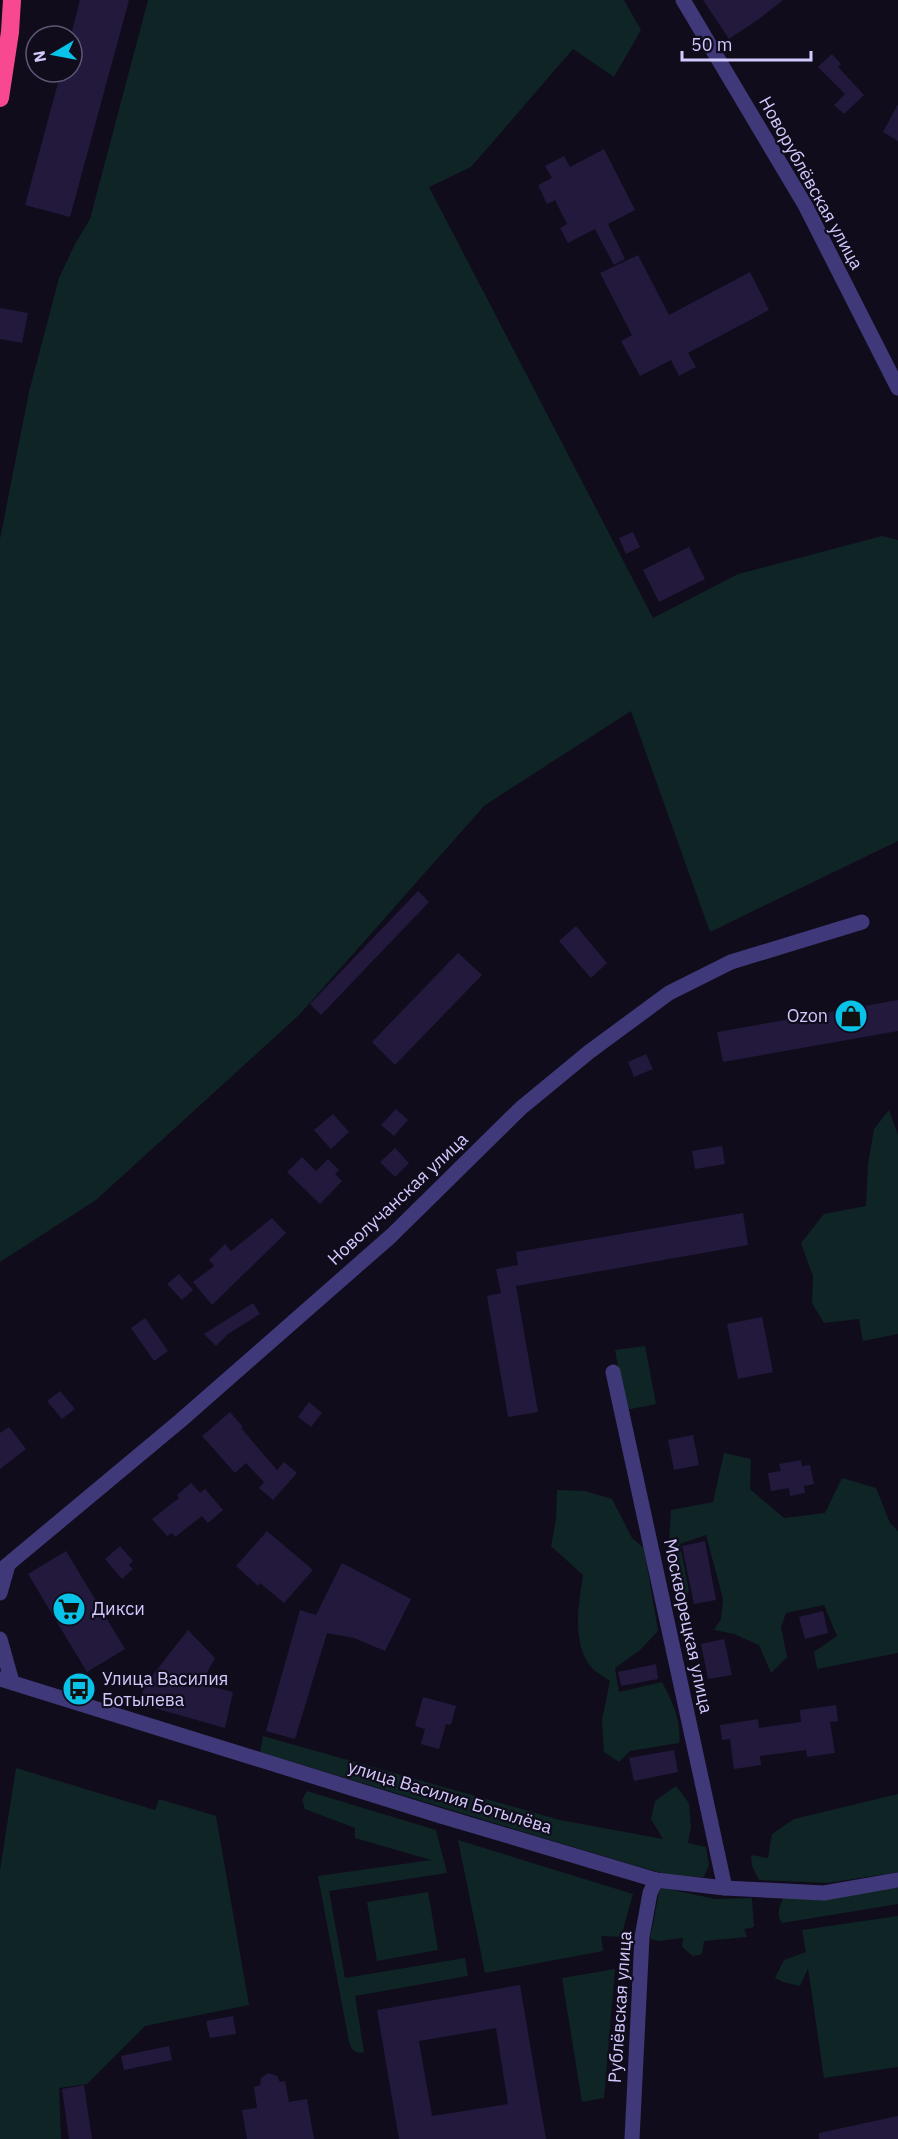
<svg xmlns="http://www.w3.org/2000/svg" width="898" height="2139" viewBox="0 0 898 2139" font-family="'IBM Plex Sans',sans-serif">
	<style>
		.green { fill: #0f2425 }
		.building { fill: #22193c; fill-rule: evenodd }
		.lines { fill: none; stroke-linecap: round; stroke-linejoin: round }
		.minor { stroke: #403979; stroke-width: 15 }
		.highway { stroke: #f84990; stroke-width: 18 }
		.labels { text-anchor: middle; stroke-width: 4.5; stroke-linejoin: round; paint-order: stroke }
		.street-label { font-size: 18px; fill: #d2c9fd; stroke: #100c1c }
		.poi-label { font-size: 18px; fill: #d2c9fd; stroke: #100c1c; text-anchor: start }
	</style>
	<rect width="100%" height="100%" fill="#100c1c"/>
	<!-- green -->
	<g class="green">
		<polygon points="148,0 624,0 641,30 614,77 573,49 471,167 429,187 653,618 738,574 882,536 898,540 898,841 710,932 631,711 485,805 299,1015 96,1200 0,1262 0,539 29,392 59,278 75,244 90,219"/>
		<polygon points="889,1110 898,1135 898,1334 863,1341 859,1319 824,1323 812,1303 813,1276 801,1243 824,1214 866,1206 868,1164 874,1129"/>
		<polygon points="645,1346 656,1404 626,1410 615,1350"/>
		<polygon points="724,1453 751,1459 750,1489 784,1518 825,1513 842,1478 876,1488 890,1523 898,1531 898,1653 817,1669 814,1652 837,1636 824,1605 786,1613 781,1627 787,1657 771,1673 759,1645 734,1634 714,1630 721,1619 723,1599 706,1535 680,1544 689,1591 686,1596 677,1595 669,1540 671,1510 713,1502"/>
		<path d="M557 1490 585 1491 612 1499 632 1538 644 1548 658 1631 640 1650 615 1668 619 1692 662 1682C672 1701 682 1722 679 1743L630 1751 619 1762 604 1752 602 1720 610 1681C603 1676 592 1670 588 1663 572 1637 579 1603 583 1575L551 1546 556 1520Z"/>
		<polygon points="263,1736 560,1820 663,1839 651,1819 655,1801 676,1786 689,1803 691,1827 688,1843 706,1847 709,1865 704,1877 673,1876 633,1865 260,1752"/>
		<polygon points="16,1768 155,1810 159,1799 216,1816 249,2005 145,2026 87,2084 59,2088 61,2139 0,2139 0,1870"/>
		<polygon points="307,1791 436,1830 447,1873 329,1891 345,1978 465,1958 468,1976 355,1996 364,2052 358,2053 352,2049 349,2042 318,1876 431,1860 355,1838 355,1828 305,1809 302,1800"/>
		<polygon points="898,1794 898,1872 828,1883 759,1880 752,1866 751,1855 768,1858 772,1834 794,1819"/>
		<polygon points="458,1840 633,1894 621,1937 601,1936 603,1951 485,1973"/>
		<polygon points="660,1887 715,1899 752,1898 754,1927 744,1929 747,1937 704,1941 702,1954 693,1956 682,1947 683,1938 659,1941 650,1939"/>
		<path d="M898 1887V1904L782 1923C776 1913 779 1907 784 1897Z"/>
		<polygon points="428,1892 438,1950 377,1961 367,1902"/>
		<polygon points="898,1916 898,2067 824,2078 808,1968 800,1986 783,1982 775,1978 784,1960 806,1952 802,1930"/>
		<polygon points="615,1969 604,2098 582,2102 562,1978"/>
	</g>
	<!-- building -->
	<g class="building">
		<polygon points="80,0 129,0 70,217 25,205 61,72 72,72 72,31"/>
		<polygon points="703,0 783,0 759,19 729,39"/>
		<polygon points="832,54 841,64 838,67 864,95 844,114 834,105 845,94 818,67"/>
		<polygon points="898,104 898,141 883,132"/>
		<polygon points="604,149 635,210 608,224 625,259 614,265 595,229 568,243 560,228 567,224 555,200 547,204 538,185 552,178 545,166 564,156 570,167"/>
		<polygon points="638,255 669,315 750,272 769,310 688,353 696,367 679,376 671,360 640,376 621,341 632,335 600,273"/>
		<polygon points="0,308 28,313 22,343 0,339"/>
		<polygon points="633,532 640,547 626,554 619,538"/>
		<polygon points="689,547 705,579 659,602 643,570"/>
		<polygon points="418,891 429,902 321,1015 310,1004"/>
		<polygon points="576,926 607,963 591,978 559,941"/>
		<polygon points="458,953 482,975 395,1065 372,1042"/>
		<polygon points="898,1000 898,1031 723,1062 717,1032"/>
		<polygon points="646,1054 653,1069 634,1077 628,1062"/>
		<polygon points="396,1109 408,1120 394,1136 381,1125"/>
		<polygon points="333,1114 349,1132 331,1149 314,1130"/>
		<polygon points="722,1146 725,1164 695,1169 692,1151"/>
		<polygon points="395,1148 409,1163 395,1177 380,1162"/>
		<polygon points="302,1157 316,1171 328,1159 339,1170 335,1174 342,1181 320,1204 287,1172"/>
		<polygon points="743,1213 748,1245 516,1286 538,1412 508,1417 487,1296 501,1293 496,1269 518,1265 516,1252"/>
		<polygon points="272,1218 286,1233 212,1305 193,1282 214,1266 209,1260 225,1244 231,1251"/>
		<polygon points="179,1274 193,1290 182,1300 167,1284"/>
		<polygon points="253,1303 260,1314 228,1334 216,1346 204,1334"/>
		<polygon points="762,1317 773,1372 738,1379 727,1324"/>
		<polygon points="145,1318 168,1351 154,1361 131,1328"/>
		<polygon points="60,1391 75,1409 62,1419 47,1401"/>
		<polygon points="309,1402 322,1413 311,1427 298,1417"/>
		<polygon points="230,1412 243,1427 241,1428 277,1470 284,1462 297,1473 273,1500 259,1488 264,1482 246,1463 235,1473 202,1436"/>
		<polygon points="9,1427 26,1449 0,1469 0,1433"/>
		<polygon points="693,1435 699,1465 674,1470 668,1440"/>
		<polygon points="801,1460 802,1466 810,1465 814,1484 804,1486 805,1493 790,1496 789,1488 771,1491 768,1473 781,1471 779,1464"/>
		<polygon points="191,1483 200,1493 205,1489 223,1510 208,1523 202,1516 175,1537 172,1533 167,1536 152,1519 179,1498 177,1495"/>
		<polygon points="267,1531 313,1570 284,1603 260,1583 258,1586 236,1566"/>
		<polygon points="705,1541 716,1600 694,1604 682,1546"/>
		<polygon points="120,1546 133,1561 129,1565 133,1569 122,1579 105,1559"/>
		<polygon points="66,1551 125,1649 87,1672 28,1574"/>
		<polygon points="342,1563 411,1599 385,1651 354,1638 327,1633 295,1739 266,1731 300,1610 316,1615"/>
		<polygon points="823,1611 828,1633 805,1639 799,1617"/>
		<polygon points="188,1630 215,1658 201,1684 233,1692 225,1728 140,1704 144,1686"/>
		<polygon points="724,1639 732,1675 708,1679 701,1644"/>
		<polygon points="656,1664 658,1679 621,1686 618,1672"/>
		<polygon points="423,1697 456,1706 451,1725 446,1724 439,1749 421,1744 425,1729 415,1726"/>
		<polygon points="836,1705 838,1721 830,1722 835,1753 807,1757 806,1750 760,1756 761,1765 734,1769 730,1739 722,1740 720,1725 758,1719 759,1728 801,1722 800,1710"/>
		<polygon points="674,1750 678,1772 634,1781 629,1758"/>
		<path d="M520 1985 546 2139H399L377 2010ZM496 2028 508 2104 432 2116 419 2041Z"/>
		<polygon points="233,2016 236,2034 210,2038 206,2021"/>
		<polygon points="169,2046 172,2060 124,2070 121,2056"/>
		<polygon points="268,2073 277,2076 280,2082 285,2081 289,2102 307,2099 314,2139 247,2139 242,2110 257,2108 254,2087 260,2085 261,2078"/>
		<polygon points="84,2085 92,2139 69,2139 62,2089"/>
		<polygon points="898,2116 898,2139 819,2139 819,2133"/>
	</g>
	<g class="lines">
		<!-- minor -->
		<g class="minor">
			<polyline points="683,0 805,205 898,388"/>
			<polyline points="613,1372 725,1888"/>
			<polyline points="0,1571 180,1421 391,1236 521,1108 589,1052 669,993 731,962 862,922"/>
			<polyline points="0,1593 8,1565"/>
			<polyline points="0,1639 12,1682"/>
			<polyline points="0,1679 441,1816 656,1880 725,1888 824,1893 898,1880"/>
			<polyline points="632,2139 642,1937 650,1893 656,1880"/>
		</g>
		<!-- highway -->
		<polyline class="highway" points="0,98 10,32 12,0"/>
	</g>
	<!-- icons -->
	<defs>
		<g id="shop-disc" transform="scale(1.725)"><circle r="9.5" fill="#09c2e8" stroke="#100c1c"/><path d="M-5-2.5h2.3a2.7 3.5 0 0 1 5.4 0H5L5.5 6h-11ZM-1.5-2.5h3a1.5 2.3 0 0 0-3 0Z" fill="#111"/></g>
		<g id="supermarket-disc" transform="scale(1.725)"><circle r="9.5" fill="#09c2e8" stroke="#100c1c"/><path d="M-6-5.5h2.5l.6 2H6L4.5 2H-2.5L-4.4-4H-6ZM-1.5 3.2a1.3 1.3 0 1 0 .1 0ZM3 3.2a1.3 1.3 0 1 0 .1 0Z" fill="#111"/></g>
		<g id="bus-disc" transform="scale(1.725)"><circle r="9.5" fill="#09c2e8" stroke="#100c1c"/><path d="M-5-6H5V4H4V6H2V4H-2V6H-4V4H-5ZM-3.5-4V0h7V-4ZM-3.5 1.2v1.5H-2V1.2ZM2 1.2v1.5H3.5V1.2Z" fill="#111"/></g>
	</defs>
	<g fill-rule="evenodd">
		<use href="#shop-disc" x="851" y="1016"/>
		<use href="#supermarket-disc" x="69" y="1609"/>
		<use href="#bus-disc" x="79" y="1689"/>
	</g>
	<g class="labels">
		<!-- street labels -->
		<g class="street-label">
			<text transform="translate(811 183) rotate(61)" y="6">Новорублёвская улица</text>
			<text transform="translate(398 1199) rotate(-43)" y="6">Новолучанская улица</text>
			<text transform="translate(688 1626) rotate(78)" y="6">Москворецкая улица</text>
			<text transform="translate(450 1797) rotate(17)" y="6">улица Василия Ботылёва</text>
			<text transform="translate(620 2007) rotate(-86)" y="6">Рублёвская улица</text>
		</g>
		<!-- poi labels -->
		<g class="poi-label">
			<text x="828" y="1022" text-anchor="end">Ozon</text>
			<text x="92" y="1615">Дикси</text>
			<text x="102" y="1685">Улица Василия<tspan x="102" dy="21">Ботылева</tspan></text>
		</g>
	</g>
	<!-- north arrow -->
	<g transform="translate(54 54) rotate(260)"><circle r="28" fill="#100c1c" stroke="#5e5876" stroke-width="1.5"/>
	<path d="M0-4.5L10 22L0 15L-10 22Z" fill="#09c2e8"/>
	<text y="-9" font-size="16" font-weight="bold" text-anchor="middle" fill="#d2c9fd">N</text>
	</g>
	<!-- scale -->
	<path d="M682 51v9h129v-9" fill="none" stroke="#d2c9fd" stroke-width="3"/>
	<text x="691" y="51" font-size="18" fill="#d2c9fd" stroke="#100c1c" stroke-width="4.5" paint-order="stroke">50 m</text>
</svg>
